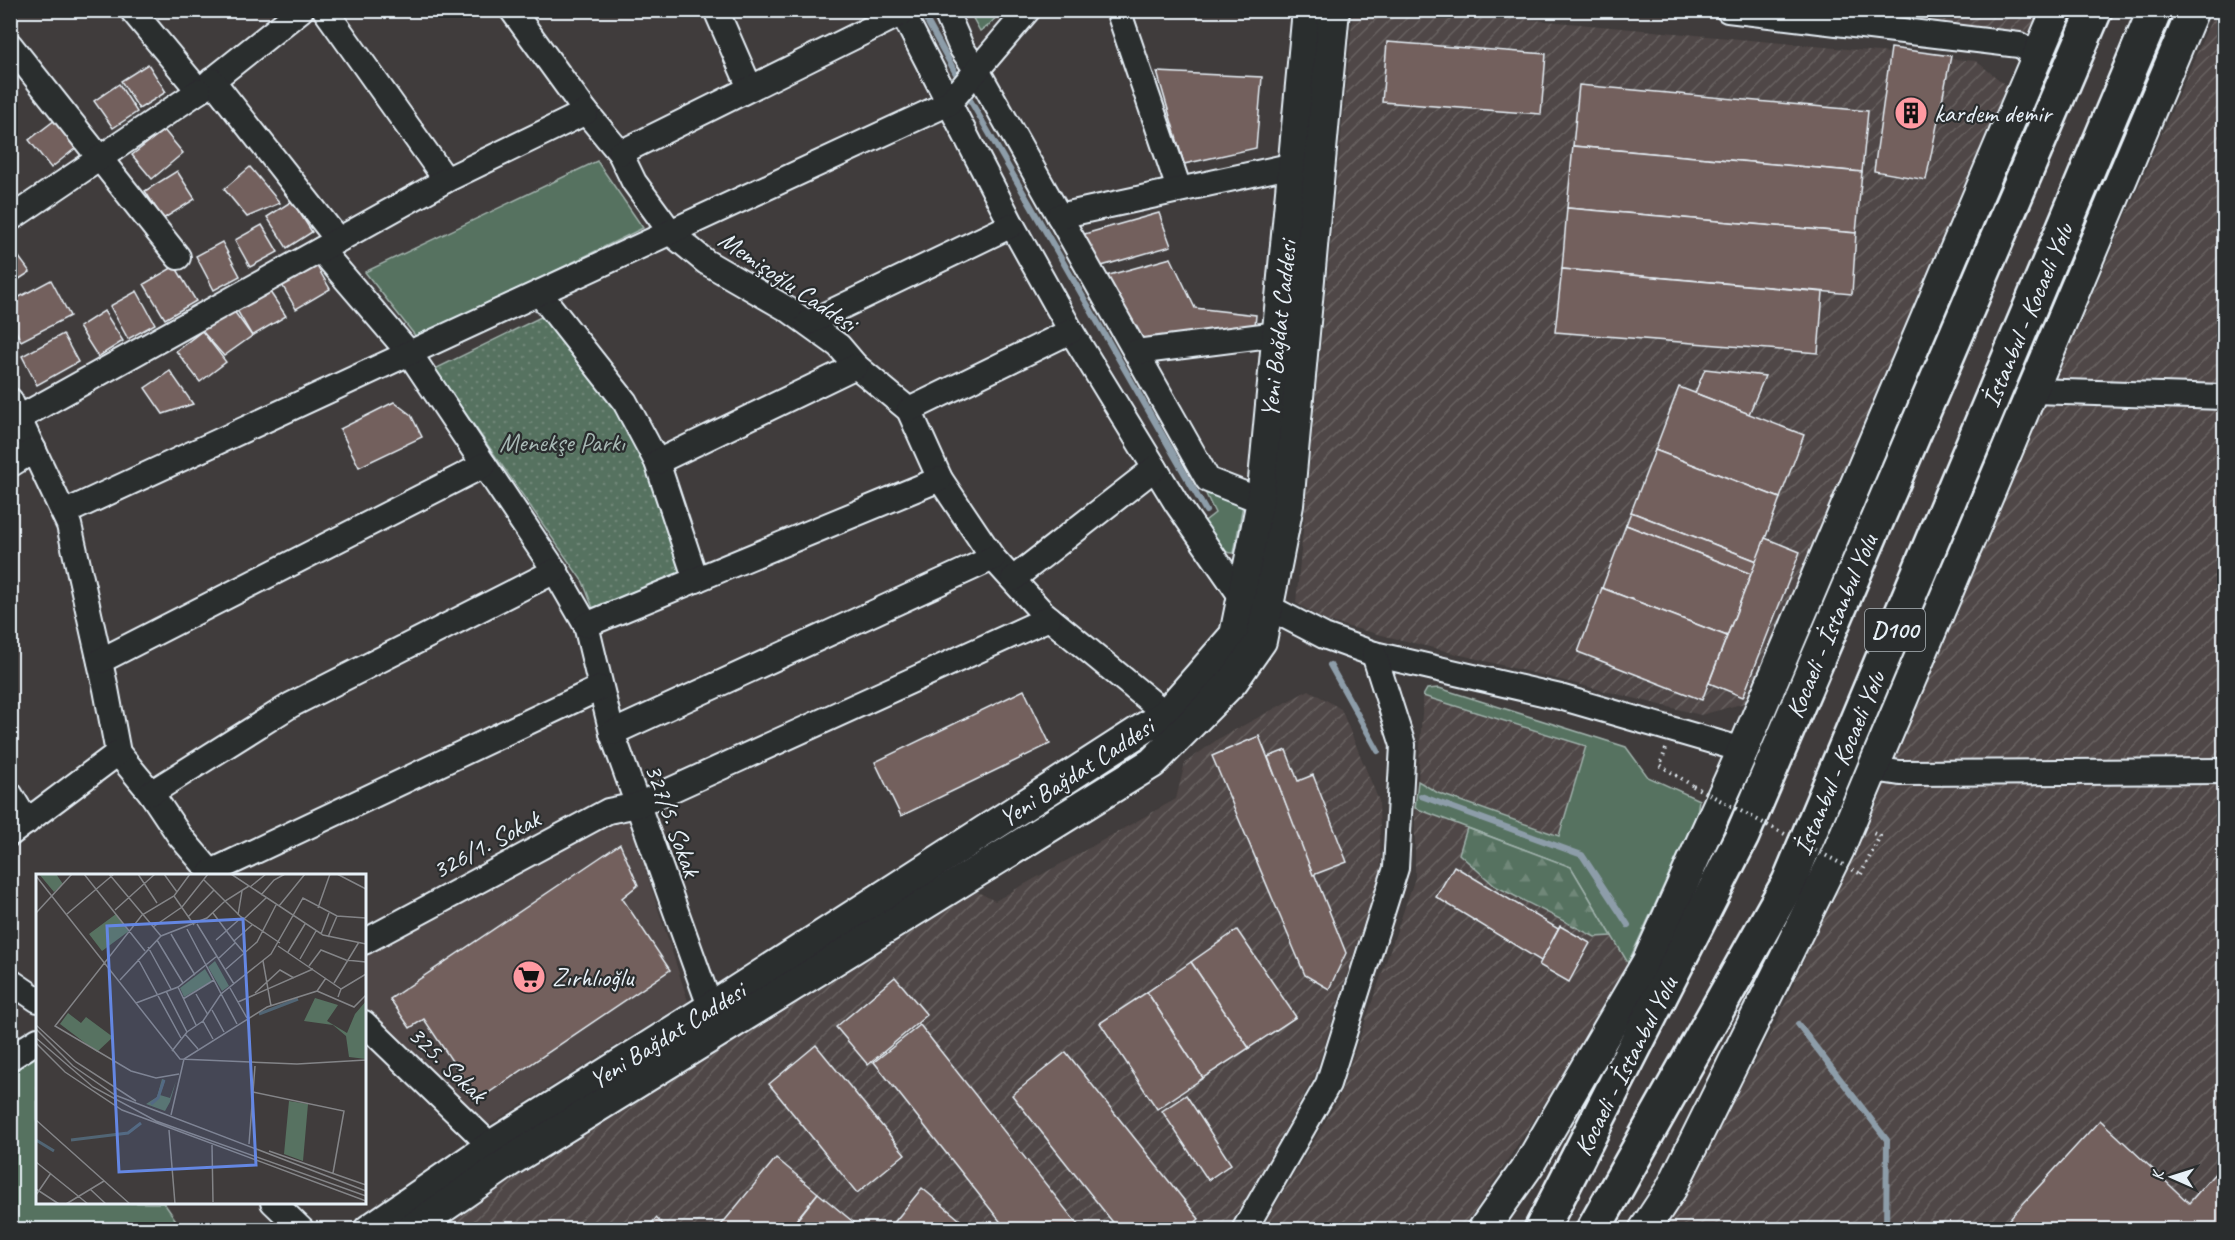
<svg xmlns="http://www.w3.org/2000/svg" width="2235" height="1240" viewBox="0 0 2235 1240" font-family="Caveat,sans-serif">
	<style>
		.built { fill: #4f4746 }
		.industrial { fill: url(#industrial-furrows) }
		.green { fill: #577261; stroke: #a0b2ac; stroke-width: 1.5 }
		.forest { fill: url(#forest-firs); stroke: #a0b2ac; stroke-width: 1.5 }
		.park { fill: url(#park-dots); stroke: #a0b2ac; stroke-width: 1.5 }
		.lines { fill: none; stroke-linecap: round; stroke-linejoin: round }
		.stream { stroke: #8d9da9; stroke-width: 6 }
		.building { fill: #73605d; stroke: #e8f1f8; stroke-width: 1.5 }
		.minor-casing { stroke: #e8f1f8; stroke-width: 28 }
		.major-casing { stroke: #e8f1f8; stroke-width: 34 }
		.highway-casing { stroke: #e8f1f8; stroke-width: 38 }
		.path { stroke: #e8f1f8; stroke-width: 4; stroke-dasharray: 1.5 4.5; stroke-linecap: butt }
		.minor { stroke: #2a2d2e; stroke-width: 24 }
		.major { stroke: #2a2d2e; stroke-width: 30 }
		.highway { stroke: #2a2d2e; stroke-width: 33 }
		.path-bridge { stroke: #e8f1f8; stroke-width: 4; stroke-dasharray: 1.5 4.5; stroke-linecap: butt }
		.labels { text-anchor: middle; stroke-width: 4.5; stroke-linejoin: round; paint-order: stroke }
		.shield { fill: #2a2d2e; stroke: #afb6bb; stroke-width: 1.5 }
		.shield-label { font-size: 24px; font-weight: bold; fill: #e8f1f8 }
		.poi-label { font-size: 26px; fill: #e8f1f8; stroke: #2a2d2e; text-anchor: start }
		.street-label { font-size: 26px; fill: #e8f1f8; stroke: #2a2d2e }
		.park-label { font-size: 26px; fill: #a7b8b4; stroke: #2a2d2e }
		.inset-river { fill: none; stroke: #516574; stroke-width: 3 }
		.inset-road { fill: none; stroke: #838487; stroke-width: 1.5 }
		.view { fill: #6487e3; fill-opacity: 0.15; stroke: #6487e3; stroke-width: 3 }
		.inset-edge { fill: none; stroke: #e8f1f8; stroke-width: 3 }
	</style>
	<defs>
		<pattern id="industrial-furrows" width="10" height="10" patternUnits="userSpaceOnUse" patternTransform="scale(1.5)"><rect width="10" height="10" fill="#4f4746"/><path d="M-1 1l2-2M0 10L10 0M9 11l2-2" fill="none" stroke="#686261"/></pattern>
		<pattern id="forest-firs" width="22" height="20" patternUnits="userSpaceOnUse" patternTransform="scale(1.5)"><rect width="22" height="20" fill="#577261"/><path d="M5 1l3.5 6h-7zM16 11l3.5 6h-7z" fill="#6f8778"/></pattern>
		<pattern id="park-dots" width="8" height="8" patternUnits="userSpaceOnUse" patternTransform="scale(1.5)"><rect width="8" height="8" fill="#577261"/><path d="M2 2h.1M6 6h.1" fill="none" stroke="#6f8778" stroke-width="1.8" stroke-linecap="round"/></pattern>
	</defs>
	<rect width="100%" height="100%" fill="#403c3c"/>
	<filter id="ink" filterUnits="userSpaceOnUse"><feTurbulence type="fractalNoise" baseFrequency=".0167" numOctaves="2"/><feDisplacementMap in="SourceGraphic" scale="12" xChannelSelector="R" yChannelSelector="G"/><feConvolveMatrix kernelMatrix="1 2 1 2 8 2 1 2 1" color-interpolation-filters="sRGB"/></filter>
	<g filter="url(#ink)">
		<!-- built -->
		<polygon class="built" points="628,816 688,1001 484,1128 365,1007 365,955"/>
		<!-- industrial -->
		<g class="industrial">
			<polygon points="1353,11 1439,11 1976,61 2008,87 1752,701 1701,715 1326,621 1296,603"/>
			<polygon points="1795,11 2041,11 2034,27 2023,35"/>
			<polygon points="2215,11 2224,11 2224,1229 1660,1230 1777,1022"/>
			<polygon points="1309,690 1341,709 1379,801 1381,869 1314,1077 1230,1229 432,1230 976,891 995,901 1176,799 1185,763 1218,739"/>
			<polygon points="1423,696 1586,746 1559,836 1438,793 1418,781"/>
			<polygon points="1415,808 1571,867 1628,963 1562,1076 1463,1229 1261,1230 1338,1100 1415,878"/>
		</g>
		<!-- green -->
		<g class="green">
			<polygon points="969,11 1002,11 987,27 980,31"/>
			<polygon points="597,161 643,228 417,338 365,272"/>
			<path d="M1204 490 1243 505 1234 553C1219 554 1209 535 1201 524L1215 513Z"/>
			<polygon points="1439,688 1626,747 1648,777 1699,800 1697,813 1628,963 1571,867 1415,808 1418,781 1438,793 1559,836 1586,746 1423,696 1427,689"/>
			<polygon points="37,1049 38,1202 164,1203 182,1229 11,1229 10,1067"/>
		</g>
		<!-- forest -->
		<polygon class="forest" points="1467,828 1571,867 1612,936 1595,937 1495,886 1459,854"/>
		<!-- park -->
		<polygon class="park" points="545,315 615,407 650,467 683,572 593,608 583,582 435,369"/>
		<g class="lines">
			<!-- stream -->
			<g class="stream">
				<polyline points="921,10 960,81"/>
				<polyline points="966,93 1206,511"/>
				<polyline points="1330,665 1378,751"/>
				<polyline points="1421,796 1582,855 1628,925"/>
				<polyline points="1798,1024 1887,1140 1886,1230"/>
			</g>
		</g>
		<!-- building -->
		<g class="building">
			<polygon points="1387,42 1546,54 1541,114 1382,102"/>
			<polygon points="1891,48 1951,56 1926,180 1874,171"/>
			<polygon points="148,64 166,92 139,109 121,81"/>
			<polygon points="1157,72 1262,77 1256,148 1184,164"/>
			<polygon points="119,84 137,112 113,128 94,101"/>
			<polygon points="1579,85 1868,111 1862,172 1573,146"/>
			<polygon points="55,120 77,147 51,168 29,140"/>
			<polygon points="164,130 183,153 152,179 132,155"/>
			<polygon points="1573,146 1862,172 1856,233 1567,208"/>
			<polygon points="250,167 280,203 247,217 224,189"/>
			<polygon points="177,171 195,199 163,219 145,191"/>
			<polygon points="292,201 312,232 287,248 267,217"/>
			<polygon points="1567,208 1856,233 1852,294 1562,269"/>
			<polygon points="1159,213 1171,246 1098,267 1081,235"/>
			<polygon points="262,225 278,252 250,267 235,240"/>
			<polygon points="222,242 240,276 214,290 196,256"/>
			<polygon points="10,245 30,272 10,285"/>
			<polygon points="1171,258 1195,308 1256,315 1255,326 1135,340 1102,277"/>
			<polygon points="315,263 330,289 296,309 281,283"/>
			<polygon points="175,266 196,301 165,319 144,284"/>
			<polygon points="1562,269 1823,292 1818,353 1555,332"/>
			<polygon points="51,280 70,316 21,341 10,320 10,302"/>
			<polygon points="266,286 286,316 252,336 235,307"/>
			<polygon points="137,291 155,324 128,339 110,306"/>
			<polygon points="231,307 252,336 224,356 202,331"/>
			<polygon points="104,311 123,341 98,357 79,327"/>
			<polygon points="202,331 226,362 200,382 176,351"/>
			<polygon points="63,334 78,362 37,385 22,356"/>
			<polygon points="1705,369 1765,376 1749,414 1695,393"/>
			<polygon points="170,371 193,404 163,414 145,388"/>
			<polygon points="1679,387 1804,435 1780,498 1655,450"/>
			<polygon points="394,402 411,415 422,437 359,467 340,429"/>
			<polygon points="1655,450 1780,498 1757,561 1631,512"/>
			<polygon points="1631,512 1757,561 1751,574 1626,525"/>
			<polygon points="1626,525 1751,574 1727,636 1602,588"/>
			<polygon points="1765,538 1800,552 1743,697 1709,683"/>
			<polygon points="1602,588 1727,636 1702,700 1578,652"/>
			<polygon points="1024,690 1050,744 901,816 875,762"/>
			<polygon points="1259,736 1346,953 1329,989 1305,975 1212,756"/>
			<polygon points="1286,750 1298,781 1313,775 1347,862 1313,875 1268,757"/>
			<polygon points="620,844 638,885 622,898 670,970 478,1100 424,1019 410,1028 390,999"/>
			<polygon points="1454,866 1560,930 1541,961 1436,897"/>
			<polygon points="1560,926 1590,943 1569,982 1539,965"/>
			<polygon points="1237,930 1296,1017 1249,1048 1191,962"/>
			<polygon points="1191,962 1249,1048 1203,1078 1147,992"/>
			<polygon points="895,977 927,1015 868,1065 836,1027"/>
			<polygon points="1147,992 1203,1078 1157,1109 1100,1023"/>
			<polygon points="920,1025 1082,1230 1007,1230 874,1062"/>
			<polygon points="816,1045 905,1154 857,1193 769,1084"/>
			<polygon points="1066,1052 1199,1219 1186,1230 1119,1230 1012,1095"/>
			<polygon points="1186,1095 1231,1164 1208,1180 1162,1111"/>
			<polygon points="2100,1120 2189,1203 2224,1163 2224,1230 1999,1230"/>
			<polygon points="776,1158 818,1193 788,1230 717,1230"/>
			<polygon points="922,1188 972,1230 888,1230"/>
			<polygon points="818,1193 863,1230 789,1230"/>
			<polygon points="656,1218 669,1230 646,1230"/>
		</g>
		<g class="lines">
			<!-- minor casing -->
			<g class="minor-casing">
				<g id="minor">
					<polyline points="132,10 199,91 301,10"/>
					<polyline points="325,10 446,180"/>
					<polyline points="512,10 586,112 620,153 634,182 672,234 706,262 789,310 839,346 856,366 909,410 940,479 993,558 1042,612 1166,714"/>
					<polyline points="716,10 750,88"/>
					<polyline points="901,10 1012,225 1071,331 1177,504 1243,599 1268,607 1324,636 1374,654 1560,697 1743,750"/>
					<polyline points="945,10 962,49 978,72 1208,480 1262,501"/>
					<polyline points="1118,10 1179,189"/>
					<polyline points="1728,10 2019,45 2038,55"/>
					<polyline points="10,45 178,257"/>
					<polyline points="212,80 338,240"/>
					<polyline points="620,153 902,13"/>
					<polyline points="1059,216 1294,165"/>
					<polyline points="10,219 199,91"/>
					<polyline points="321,250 410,354 555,571 586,625 612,733 716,1023"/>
					<polyline points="540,294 625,402 657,462 696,580"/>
					<polyline points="808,323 1012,225"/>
					<polyline points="1136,352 1278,334"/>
					<polyline points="2033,391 2224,397"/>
					<polyline points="10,400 69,525 106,689 118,753 151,793 179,835 214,876"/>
					<polyline points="909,410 1071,331"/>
					<polyline points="19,418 446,180 586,112"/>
					<polyline points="657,462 856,366"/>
					<polyline points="10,465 34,450"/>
					<polyline points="64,513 949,103 1028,10"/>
					<polyline points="1013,579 1155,468"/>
					<polyline points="586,625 940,479"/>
					<polyline points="100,661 484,465"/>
					<polyline points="612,733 993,558"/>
					<polyline points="1874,769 1900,773 2224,771"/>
					<polyline points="151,793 291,705 555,571"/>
					<polyline points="10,794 27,822"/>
					<polyline points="10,834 118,753"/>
					<polyline points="211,872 600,688"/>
					<polyline points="364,942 608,811 638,805 1049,618"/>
					<polyline points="10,981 38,1000"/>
					<polyline points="364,1023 491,1146"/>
					<polyline points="10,1058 38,1040"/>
					<polyline points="273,1202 302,1230"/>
					<polyline points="1244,1230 1328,1084 1396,868 1403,745 1374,654"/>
				</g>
			</g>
			<!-- major casing -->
			<g class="major-casing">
				<g id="major">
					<polyline points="369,1230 491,1146 710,1008 1166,714 1235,635 1262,501 1308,10"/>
					<polyline points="410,1230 510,1161 1152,763 1233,681 1261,641 1288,505 1334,10"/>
					<polyline points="1483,1230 1530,1163 1648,961 1743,750 2057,10"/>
					<polyline points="1644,1230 1671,1189 1839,849 2193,10"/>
				</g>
			</g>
			<!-- highway casing -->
			<g class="highway-casing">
				<g id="highway">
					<polyline points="1541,1230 1742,836 2095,10"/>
					<polyline points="1593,1230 1789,882 2155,10"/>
				</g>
			</g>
			<!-- path -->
			<g class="path">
				<polyline points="1666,749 1660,765 1693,786"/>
				<polyline points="1861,874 1880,836 1870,832"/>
			</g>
			<!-- minor -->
			<use href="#minor" class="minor"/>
			<!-- major -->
			<use href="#major" class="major"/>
			<!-- highway -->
			<use href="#highway" class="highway"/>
			<!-- path-bridge -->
			<polyline class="path-bridge" points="1693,786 1861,874"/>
		</g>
	</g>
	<!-- icons -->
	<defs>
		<g id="building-disc" transform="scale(1.725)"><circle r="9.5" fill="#ff9aa2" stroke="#2a2d2e"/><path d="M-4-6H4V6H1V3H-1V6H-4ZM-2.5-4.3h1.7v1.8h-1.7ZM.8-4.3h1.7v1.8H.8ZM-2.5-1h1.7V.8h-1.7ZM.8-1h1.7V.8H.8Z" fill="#111"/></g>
		<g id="supermarket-disc" transform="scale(1.725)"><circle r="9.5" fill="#ff9aa2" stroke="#2a2d2e"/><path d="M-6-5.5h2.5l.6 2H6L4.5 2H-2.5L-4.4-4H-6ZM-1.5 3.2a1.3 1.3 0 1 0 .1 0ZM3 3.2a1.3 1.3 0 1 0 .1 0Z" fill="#111"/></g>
	</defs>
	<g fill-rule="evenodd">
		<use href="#building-disc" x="1911" y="113"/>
		<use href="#supermarket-disc" x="529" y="977"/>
	</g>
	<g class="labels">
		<!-- shield labels -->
		<rect class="shield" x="1865" y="609" width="60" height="42" rx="4.5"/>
		<g class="shield-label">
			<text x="1895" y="638">D100</text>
		</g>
		<!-- poi labels -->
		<g class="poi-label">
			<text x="1934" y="122">kardem demir</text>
			<text x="552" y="986">Zırhlıoğlu</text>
		</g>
		<!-- street labels -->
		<g class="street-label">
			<text transform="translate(788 281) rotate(34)" y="9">Memişoğlu Caddesi</text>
			<text transform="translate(2027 315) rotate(-67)" y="9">İstanbul - Kocaeli Yolu</text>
			<text transform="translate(1278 329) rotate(-84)" y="9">Yeni Bağdat Caddesi</text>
			<text transform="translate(1831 626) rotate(-67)" y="9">Kocaeli - İstanbul Yolu</text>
			<text transform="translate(1839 763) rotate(-67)" y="9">İstanbul - Kocaeli Yolu</text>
			<text transform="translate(1076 772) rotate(-33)" y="9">Yeni Bağdat Caddesi</text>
			<text transform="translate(673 820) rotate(70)" y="9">327/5. Sokak</text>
			<text transform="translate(486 844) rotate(-28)" y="9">326/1. Sokak</text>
			<text transform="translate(667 1035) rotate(-32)" y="9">Yeni Bağdat Caddesi</text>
			<text transform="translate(448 1064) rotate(44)" y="9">325. Sokak</text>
			<text transform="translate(1625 1066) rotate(-63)" y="9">Kocaeli - İstanbul Yolu</text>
		</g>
		<!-- park labels -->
		<g class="park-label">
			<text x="562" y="451">Menekşe Parkı</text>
		</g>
	</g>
	<!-- overview -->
	<g transform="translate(36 874)">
		<rect width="330" height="330" fill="#403c3c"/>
		<path d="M3 0H20L27 10 18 18ZM80 40 93 57 66 77 53 60ZM179 87 193 112 186 117 172 93ZM279 124 302 131 291 147 311 159 319 140 330 127V185L313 183 310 162 297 151 268 147ZM32 139 45 149 50 143 77 163 61 178 24 150ZM126 205 129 206 124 221 134 224 140 207 134 228 129 237 110 230 121 223ZM253 227 272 230 267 287 248 280Z" fill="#577261"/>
		<path d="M169 95 176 107 148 123 144 114Z" fill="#577261"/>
		<path class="inset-river" d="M223 140 262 125M115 230 122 224 128 206M0 266 18 277M35 266 92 259 105 249"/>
		<path class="inset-road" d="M48 0 109 77M73 0 125 62M102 0 121 29M128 0 141 18M195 0 287 61 330 70M301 0 330 15M0 2 144 185 261 190 330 186M168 6 204 42 244 69M214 13 230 0M225 21 238 6 249 0M138 22 158 51M243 32 269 0M282 34 294 0M79 36 119 0M0 39 36 0M177 39 198 67M31 40 78 0M202 41 206 17M152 43 178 16M208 45 230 24M161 50 198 110M117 53 146 33 172 0M151 55 201 150M135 60 159 101M285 60 293 39M292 63 301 42M121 66 147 109M180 66 206 43M242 72 305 115M112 73 135 115M252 78 269 50M209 80 198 67 216 51M183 84 199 69M102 85 145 164M264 85 280 57M227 87 235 132M273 92 285 76 310 86 330 88M190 95 221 68 240 31M84 106 125 62 171 44 189 27 213 12M298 109 323 68M142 113 160 151M194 114 211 144M130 117 151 158M281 117 318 133 330 121M219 119 244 96 258 104M160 120 172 141M302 123 305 115 330 100M147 125 178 106M202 128 277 95M100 129 142 113 181 82M176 136 188 158M167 147 177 165M0 151 40 188 100 227M0 155 37 192 79 221 330 317M149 160 162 175M0 164 57 213 120 247 330 322M0 169 29 198 86 236 330 327M136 177 151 158 167 147 185 120 235 80 267 24 301 42 330 44M143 200 120 204 95 197 19 152 106 41 138 22 154 0M217 218 308 237 297 299M135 241 148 185 231 133 281 117 290 104M0 246 94 330M133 256 139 330M213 270 219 192M176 271 177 328M233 277 330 311M0 288 52 330M0 315 23 330M54 315 70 330M0 321 15 299M30 330 68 307"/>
		<path class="view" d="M207 45 220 291 83 298 71 52Z"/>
		<rect width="330" height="330" class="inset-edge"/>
	</g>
	<!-- margin -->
	<rect width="2235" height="1240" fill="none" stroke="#2a2d2e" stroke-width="36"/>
	<rect x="18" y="18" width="2199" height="1204" fill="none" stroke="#e8f1f8" stroke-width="2" filter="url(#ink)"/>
	<!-- north arrow -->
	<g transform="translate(2172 1177) rotate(273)" stroke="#2a2d2e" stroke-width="4.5" paint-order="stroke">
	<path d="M0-4.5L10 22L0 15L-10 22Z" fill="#e8f1f8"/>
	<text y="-9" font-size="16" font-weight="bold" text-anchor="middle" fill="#e8f1f8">K</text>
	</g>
</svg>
